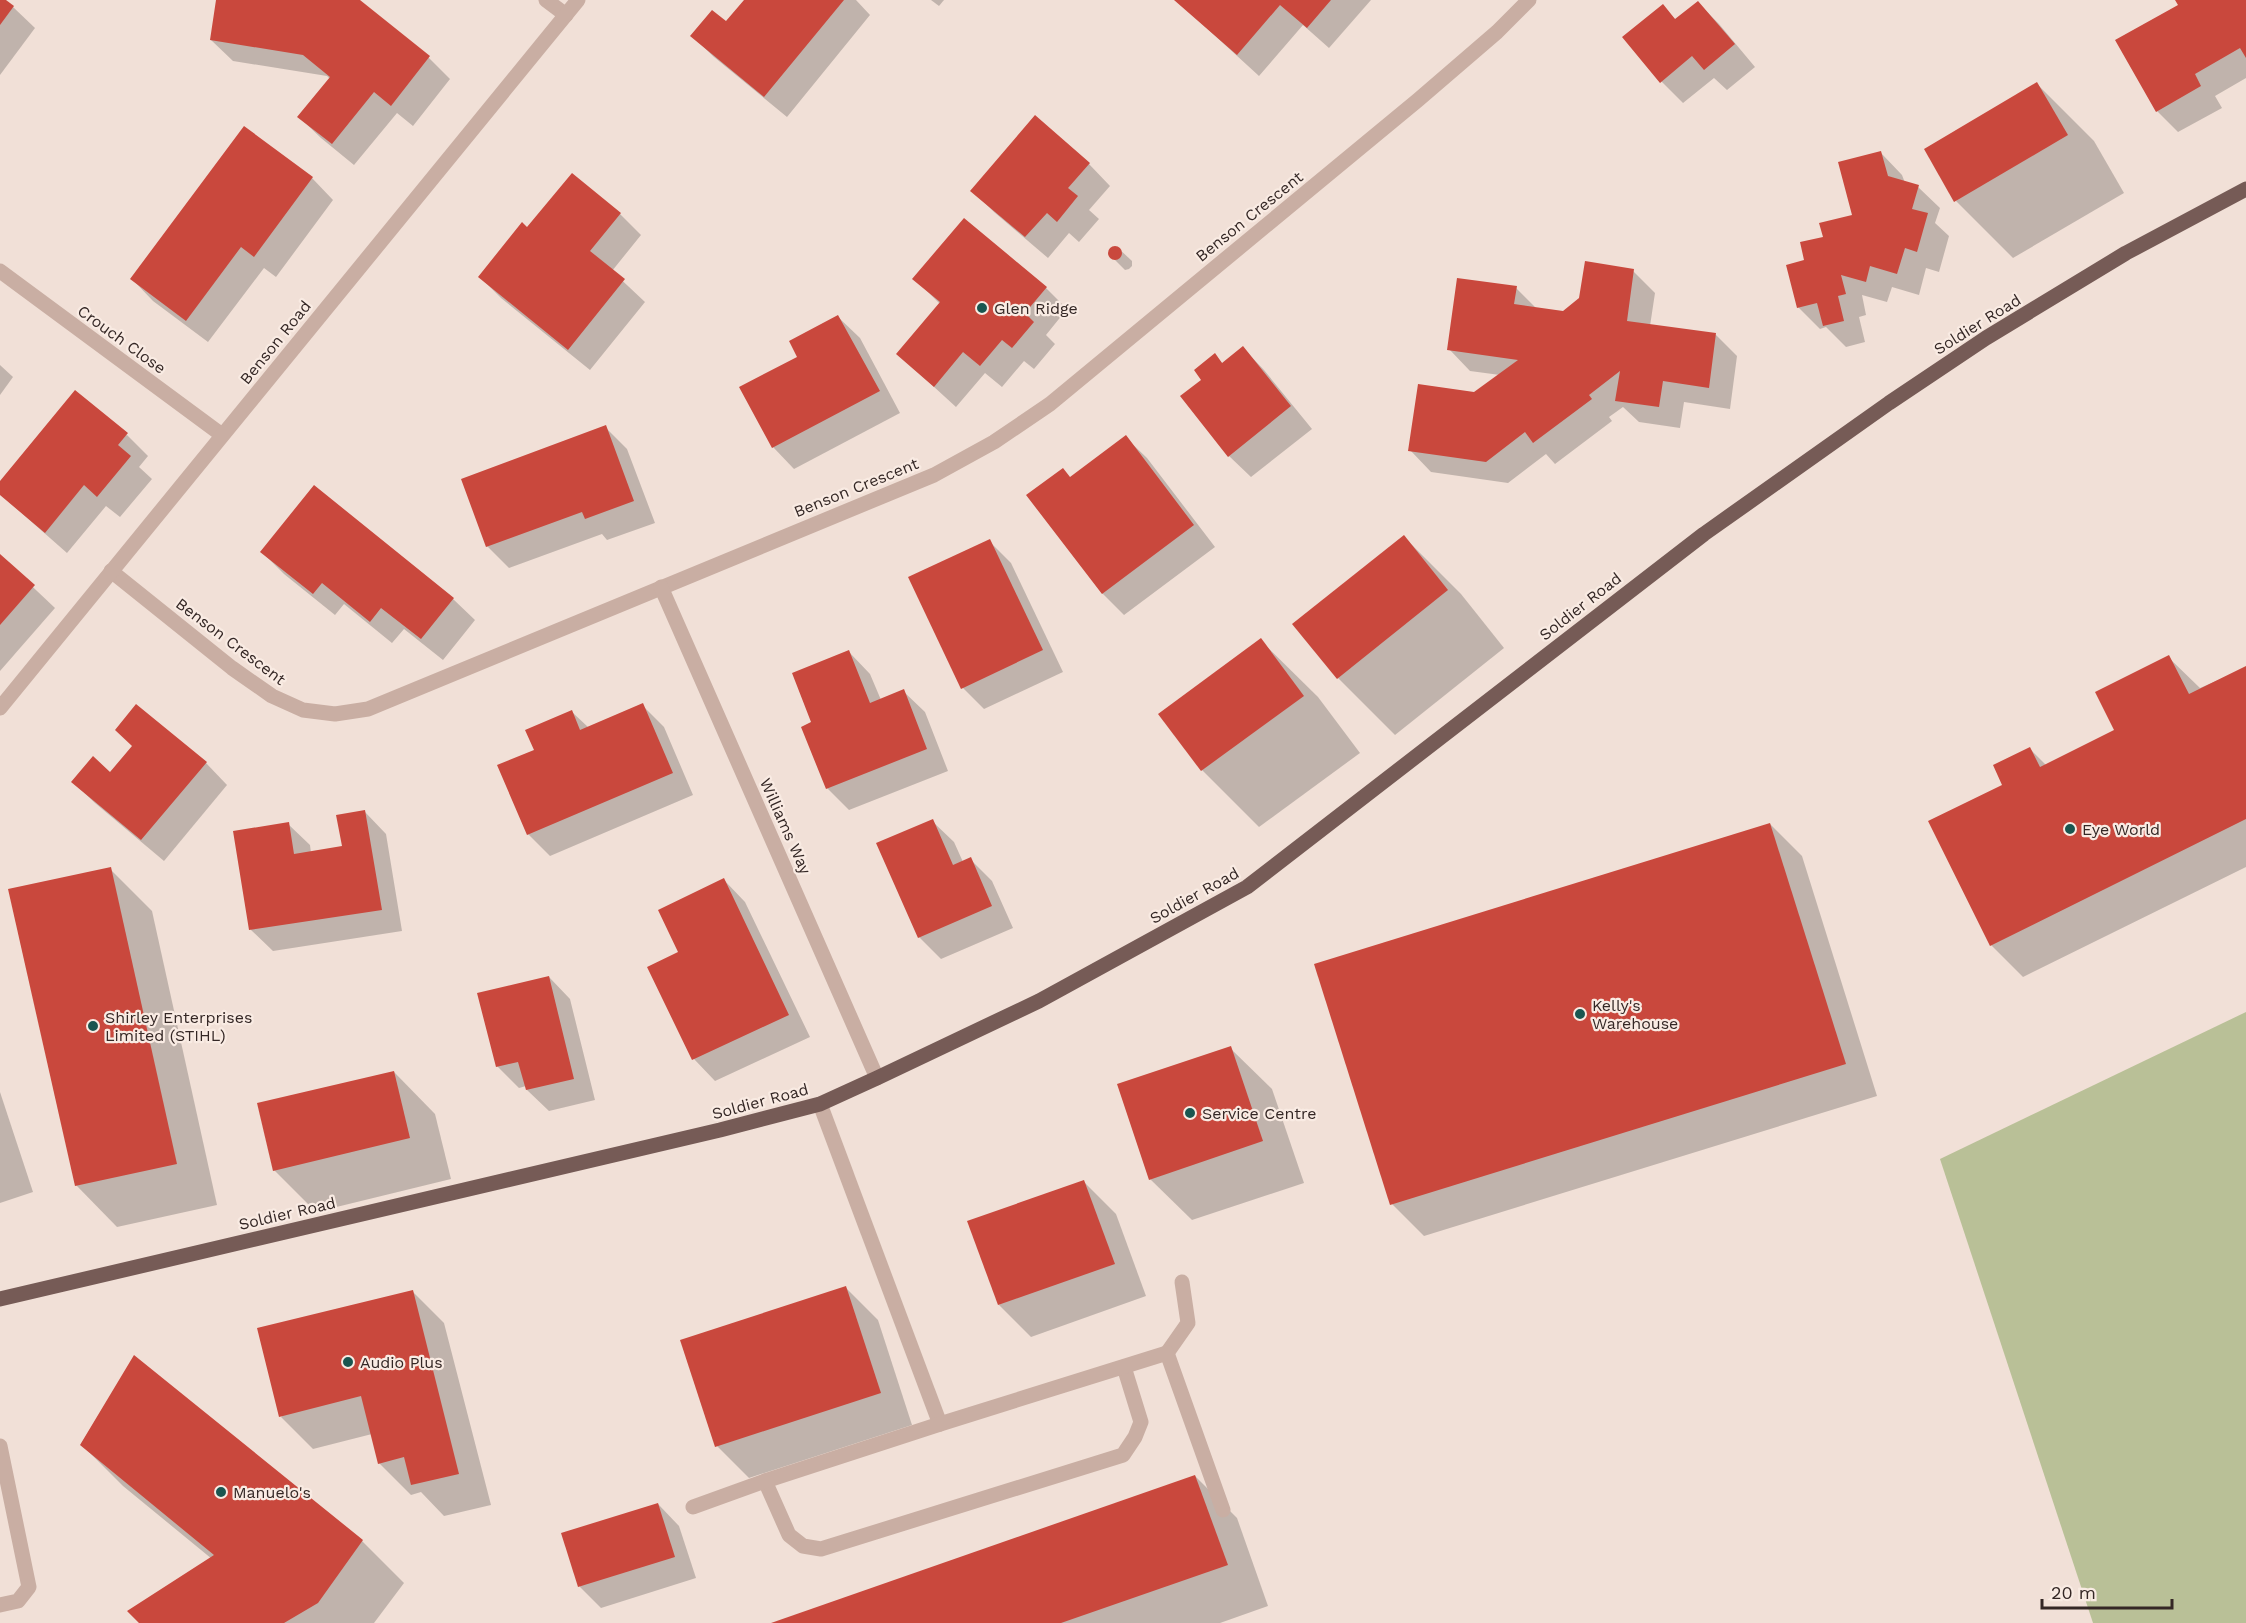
<svg xmlns="http://www.w3.org/2000/svg" width="2246" height="1623" viewBox="0 0 2246 1623" font-family="'Work Sans',sans-serif">
	<style>
		.green { fill: #b9c097 }
		.shadow { fill: #0003 }
		.building { fill: #c9483d }
		.lines { fill: none; stroke-linecap: round; stroke-linejoin: round }
		.minor { stroke: #c9aea3; stroke-width: 15 }
		.major { stroke: #765b56; stroke-width: 15 }
		.poi-dot { fill: #1a5650; stroke: #f9ebe3; stroke-width: 2 }
		.labels { text-anchor: middle; stroke-width: 4.5; stroke-linejoin: round; paint-order: stroke }
		.street-label { font-size: 16px; fill: #342725; stroke: #f9ebe3 }
		.poi-label { font-size: 16px; fill: #342725; stroke: #f9ebe3; text-anchor: start }
	</style>
	<rect width="100%" height="100%" fill="#f1e0d7"/>
	<!-- green -->
	<polygon class="green" points="2246,1012 2246,1623 2093,1623 1940,1159"/>
	<!-- shadow -->
	<g class="shadow">
		<polygon points="0,0 4,0 13,7 35,28 0,75"/>
		<polygon points="217,0 357,0 429,58 450,79 413,126 397,113 354,165 321,138 299,117 330,79 327,76 233,61 211,40"/>
		<polygon points="746,0 856,0 870,15 787,117 714,57 692,36 726,23"/>
		<polygon points="931,0 944,0 939,6"/>
		<polygon points="1176,0 1371,0 1329,48 1303,25 1259,76"/>
		<polygon points="2177,0 2246,0 2246,78 2215,96 2222,108 2178,132 2157,111 2180,5"/>
		<polygon points="1698,3 1719,24 1755,67 1727,90 1714,78 1683,103 1662,82 1625,38 1662,6 1676,20"/>
		<polygon points="2037,84 2094,141 2124,193 2013,258 1956,201"/>
		<polygon points="1881,153 1902,175 1905,183 1918,187 1940,208 1935,223 1949,236 1939,272 1926,268 1919,295 1892,287 1887,302 1862,295 1866,315 1859,317 1865,342 1846,347 1826,327 1820,329 1798,307 1806,261 1824,238 1854,216"/>
		<polygon points="1089,164 1110,186 1089,210 1099,219 1079,242 1069,233 1048,258 994,212 972,190"/>
		<polygon points="312,178 333,200 276,277 264,268 208,342 153,301 132,279"/>
		<polygon points="620,214 641,235 612,271 645,302 590,370 501,298 480,277 527,229"/>
		<polygon points="1113,247 1117,247 1132,261 1132,266 1129,269 1125,270 1110,255 1110,251"/>
		<polygon points="1633,271 1655,293 1650,326 1716,335 1737,356 1730,409 1684,402 1680,428 1639,422 1623,407 1609,417 1612,421 1555,464 1546,454 1508,483 1431,472 1410,450 1475,394 1500,375 1470,371 1449,349 1516,288 1537,309 1563,312"/>
		<polygon points="915,279 1046,288 1067,309 1046,335 1055,344 1034,369 1024,361 1002,387 985,373 956,407 898,354 940,304"/>
		<polygon points="838,317 860,338 900,413 794,469 773,447 799,357"/>
		<polygon points="1243,348 1264,370 1312,429 1251,477 1229,456 1203,380 1215,355 1223,364"/>
		<polygon points="0,365 13,377 0,395"/>
		<polygon points="605,427 627,449 655,523 607,540 602,534 509,568 487,546"/>
		<polygon points="127,435 148,456 139,467 152,479 120,517 106,506 67,553 0,494 0,483"/>
		<polygon points="1125,437 1147,458 1215,547 1124,615 1103,594 1028,496 1071,478"/>
		<polygon points="1404,537 1461,594 1504,648 1395,735 1338,678"/>
		<polygon points="989,541 1011,563 1063,672 984,709 963,688"/>
		<polygon points="262,552 453,599 475,620 443,660 404,629 392,643 344,604 335,615 284,574"/>
		<polygon points="0,556 55,608 0,671"/>
		<polygon points="1260,640 1318,697 1360,753 1259,827 1202,770"/>
		<polygon points="849,652 870,674 881,700 903,691 925,712 948,771 849,810 827,788 813,723"/>
		<polygon points="2168,657 2200,688 2246,668 2246,867 2023,977 1991,945 2004,785 2030,749 2046,765 2117,731"/>
		<polygon points="642,705 664,727 693,795 550,856 528,834 536,751 572,712 589,728"/>
		<polygon points="206,763 227,785 164,861 95,803 73,782 110,774"/>
		<polygon points="365,812 386,834 402,931 273,951 251,930 235,832 288,824 310,845 311,853 344,848"/>
		<polygon points="932,821 954,842 963,862 970,859 992,881 1013,928 941,959 919,937"/>
		<polygon points="1770,824 1802,856 1877,1096 1424,1236 1392,1204"/>
		<polygon points="110,869 152,911 217,1205 117,1227 76,1185"/>
		<polygon points="724,880 745,902 810,1037 715,1081 694,1059 649,967 680,953"/>
		<polygon points="549,977 570,999 595,1100 549,1111 527,1090 526,1086 519,1088 497,1066"/>
		<polygon points="1230,1048 1272,1089 1304,1183 1192,1220 1150,1179"/>
		<polygon points="394,1072 435,1114 451,1179 316,1212 274,1170"/>
		<polygon points="0,1092 33,1192 0,1203"/>
		<polygon points="1084,1182 1116,1214 1146,1296 1031,1337 999,1305"/>
		<polygon points="846,1288 878,1320 912,1425 749,1478 717,1446"/>
		<polygon points="412,1291 444,1323 491,1505 444,1516 421,1492 411,1495 379,1463 372,1434 313,1449 281,1417"/>
		<polygon points="134,1357 362,1541 404,1583 374,1623 141,1623 212,1559 123,1486 81,1444"/>
		<polygon points="1195,1476 1237,1518 1268,1606 1220,1623 775,1623"/>
		<polygon points="658,1504 679,1526 696,1578 601,1608 580,1587 563,1534"/>
	</g>
	<!-- building -->
	<g class="building">
		<polygon points="0,0 6,0 14,6 0,25"/>
		<polygon points="216,0 360,0 430,56 391,106 374,92 332,144 297,117 330,77 303,55 210,40"/>
		<polygon points="744,0 844,0 764,97 690,36 712,10 726,21"/>
		<polygon points="1174,0 1331,0 1307,28 1280,5 1237,55"/>
		<polygon points="2175,0 2246,0 2246,58 2240,48 2195,74 2201,86 2156,112 2115,40 2178,5"/>
		<polygon points="1698,1 1735,44 1704,70 1692,56 1660,83 1622,37 1663,4 1675,19"/>
		<polygon points="2037,82 2068,135 1954,202 1924,149"/>
		<polygon points="1035,115 1090,163 1068,188 1078,196 1057,222 1047,213 1025,237 970,191"/>
		<polygon points="244,126 313,177 254,257 241,247 186,321 130,279"/>
		<polygon points="1881,151 1888,176 1919,185 1912,209 1928,213 1917,252 1905,248 1897,274 1870,266 1866,282 1841,275 1846,294 1838,296 1844,321 1823,326 1817,303 1797,308 1786,265 1804,260 1800,242 1823,237 1819,223 1852,215 1838,162"/>
		<polygon points="572,173 621,213 590,251 625,279 568,350 478,277 522,222 527,227"/>
		<polygon points="964,218 1047,287 1025,313 1034,322 1012,348 1002,340 980,366 963,352 934,387 896,354 940,302 912,279"/>
		<circle cx="1115" cy="253" r="7"/>
		<polygon points="1585,261 1634,269 1627,321 1716,333 1709,388 1663,381 1659,407 1615,401 1620,371 1589,395 1592,399 1533,443 1525,432 1486,462 1408,451 1418,384 1474,392 1518,360 1447,350 1457,278 1517,286 1514,304 1563,311 1579,298"/>
		<polygon points="838,315 880,391 772,448 739,387 797,357 789,341"/>
		<polygon points="1243,346 1291,406 1228,457 1180,396 1201,380 1194,370 1215,353 1222,363"/>
		<polygon points="75,390 128,433 118,445 131,456 97,497 84,485 45,533 0,495 0,481"/>
		<polygon points="606,425 634,501 585,519 582,512 486,547 461,479"/>
		<polygon points="1126,435 1194,525 1102,594 1026,495 1063,468 1070,477"/>
		<polygon points="314,485 454,598 421,639 381,608 370,622 322,583 313,594 260,552"/>
		<polygon points="1404,535 1448,590 1337,679 1292,624"/>
		<polygon points="990,539 1043,650 961,689 908,577"/>
		<polygon points="0,554 35,585 0,625"/>
		<polygon points="1261,638 1304,696 1201,771 1158,714"/>
		<polygon points="849,650 870,703 904,689 927,749 826,789 801,727 811,722 792,673"/>
		<polygon points="2169,655 2189,694 2246,666 2246,819 1990,946 1928,821 2002,785 1993,765 2030,747 2040,767 2114,730 2095,692"/>
		<polygon points="643,703 673,773 527,835 497,765 534,750 525,730 572,710 580,730"/>
		<polygon points="136,704 207,762 141,840 71,782 93,756 110,772 132,746 115,730"/>
		<polygon points="365,810 382,910 249,930 233,831 289,822 294,854 342,846 336,815"/>
		<polygon points="933,819 953,865 971,857 992,906 918,938 876,843"/>
		<polygon points="1770,823 1846,1064 1390,1205 1314,964"/>
		<polygon points="111,867 177,1164 75,1186 8,889"/>
		<polygon points="724,878 789,1015 692,1060 647,967 678,952 658,910"/>
		<polygon points="549,976 574,1079 526,1090 518,1062 496,1067 477,993"/>
		<polygon points="1231,1046 1263,1141 1149,1180 1117,1084"/>
		<polygon points="394,1071 410,1138 273,1171 257,1103"/>
		<polygon points="1084,1180 1115,1264 998,1305 967,1221"/>
		<polygon points="846,1286 881,1393 715,1447 680,1340"/>
		<polygon points="413,1290 459,1474 411,1485 404,1457 378,1464 361,1396 279,1417 257,1328"/>
		<polygon points="134,1355 363,1540 318,1603 284,1623 139,1623 127,1611 214,1555 80,1445"/>
		<polygon points="1195,1475 1228,1565 1061,1623 771,1623"/>
		<polygon points="658,1503 675,1557 578,1587 561,1533"/>
	</g>
	<g class="lines">
		<!-- minor -->
		<g class="minor">
			<polyline points="546,0 566,15"/>
			<polyline points="0,271 222,435"/>
			<polyline points="111,571 232,668 272,696 303,710 335,714 368,709 934,475 994,442 1050,404 1418,100 1497,32 1529,0"/>
			<polyline points="661,587 877,1078"/>
			<polyline points="0,708 578,0"/>
			<polyline points="820,1104 940,1424"/>
			<polyline points="1167,1353 1188,1323 1182,1282"/>
			<polyline points="0,1446 29,1587 18,1601 0,1605"/>
			<polyline points="765,1481 789,1535 803,1546 821,1549 1123,1455 1135,1437 1141,1422 1124,1367"/>
			<polyline points="693,1507 765,1481 940,1424 1167,1353 1223,1510"/>
		</g>
		<!-- major -->
		<polyline class="major" points="0,1299 720,1130 820,1104 877,1078 1039,1001 1247,887 1704,534 1889,403 1986,338 2126,253 2246,189"/>
	</g>
	<!-- markers -->
	<g class="poi-dot">
		<circle cx="982" cy="308" r="6"/>
		<circle cx="2070" cy="829" r="6"/>
		<circle cx="1580" cy="1014" r="6"/>
		<circle cx="93" cy="1026" r="6"/>
		<circle cx="1190" cy="1113" r="6"/>
		<circle cx="348" cy="1362" r="6"/>
		<circle cx="221" cy="1492" r="6"/>
	</g>
	<g class="labels">
		<!-- street labels -->
		<g class="street-label">
			<text transform="translate(1249 216) rotate(-39)" y="6">Benson Crescent</text>
			<text transform="translate(1977 324) rotate(-32)" y="6">Soldier Road</text>
			<text transform="translate(122 339) rotate(36)" y="6">Crouch Close</text>
			<text transform="translate(275 342) rotate(-51)" y="6">Benson Road</text>
			<text transform="translate(856 487) rotate(-22)" y="6">Benson Crescent</text>
			<text transform="translate(1580 606) rotate(-38)" y="6">Soldier Road</text>
			<text transform="translate(231 641) rotate(37)" y="6">Benson Crescent</text>
			<text transform="translate(786 826) rotate(66)" y="6">Williams Way</text>
			<text transform="translate(1194 895) rotate(-29)" y="6">Soldier Road</text>
			<text transform="translate(760 1101) rotate(-15)" y="6">Soldier Road</text>
			<text transform="translate(287 1213) rotate(-13)" y="6">Soldier Road</text>
		</g>
		<!-- poi labels -->
		<g class="poi-label">
			<text x="994" y="314">Glen Ridge</text>
			<text x="2082" y="835">Eye World</text>
			<text x="1592" y="1011">Kelly's<tspan x="1592" dy="18">Warehouse</tspan></text>
			<text x="105" y="1023">Shirley Enterprises<tspan x="105" dy="18">Limited (STIHL)</tspan></text>
			<text x="1202" y="1119">Service Centre</text>
			<text x="360" y="1368">Audio Plus</text>
			<text x="233" y="1498">Manuelo's</text>
		</g>
	</g>
	<!-- scale -->
	<path d="M2042 1599v9h130v-9" fill="none" stroke="#342725" stroke-width="3"/>
	<text x="2051" y="1599" font-size="18" fill="#342725" stroke="#f9ebe3" stroke-width="4.5" paint-order="stroke">20 m</text>
</svg>
